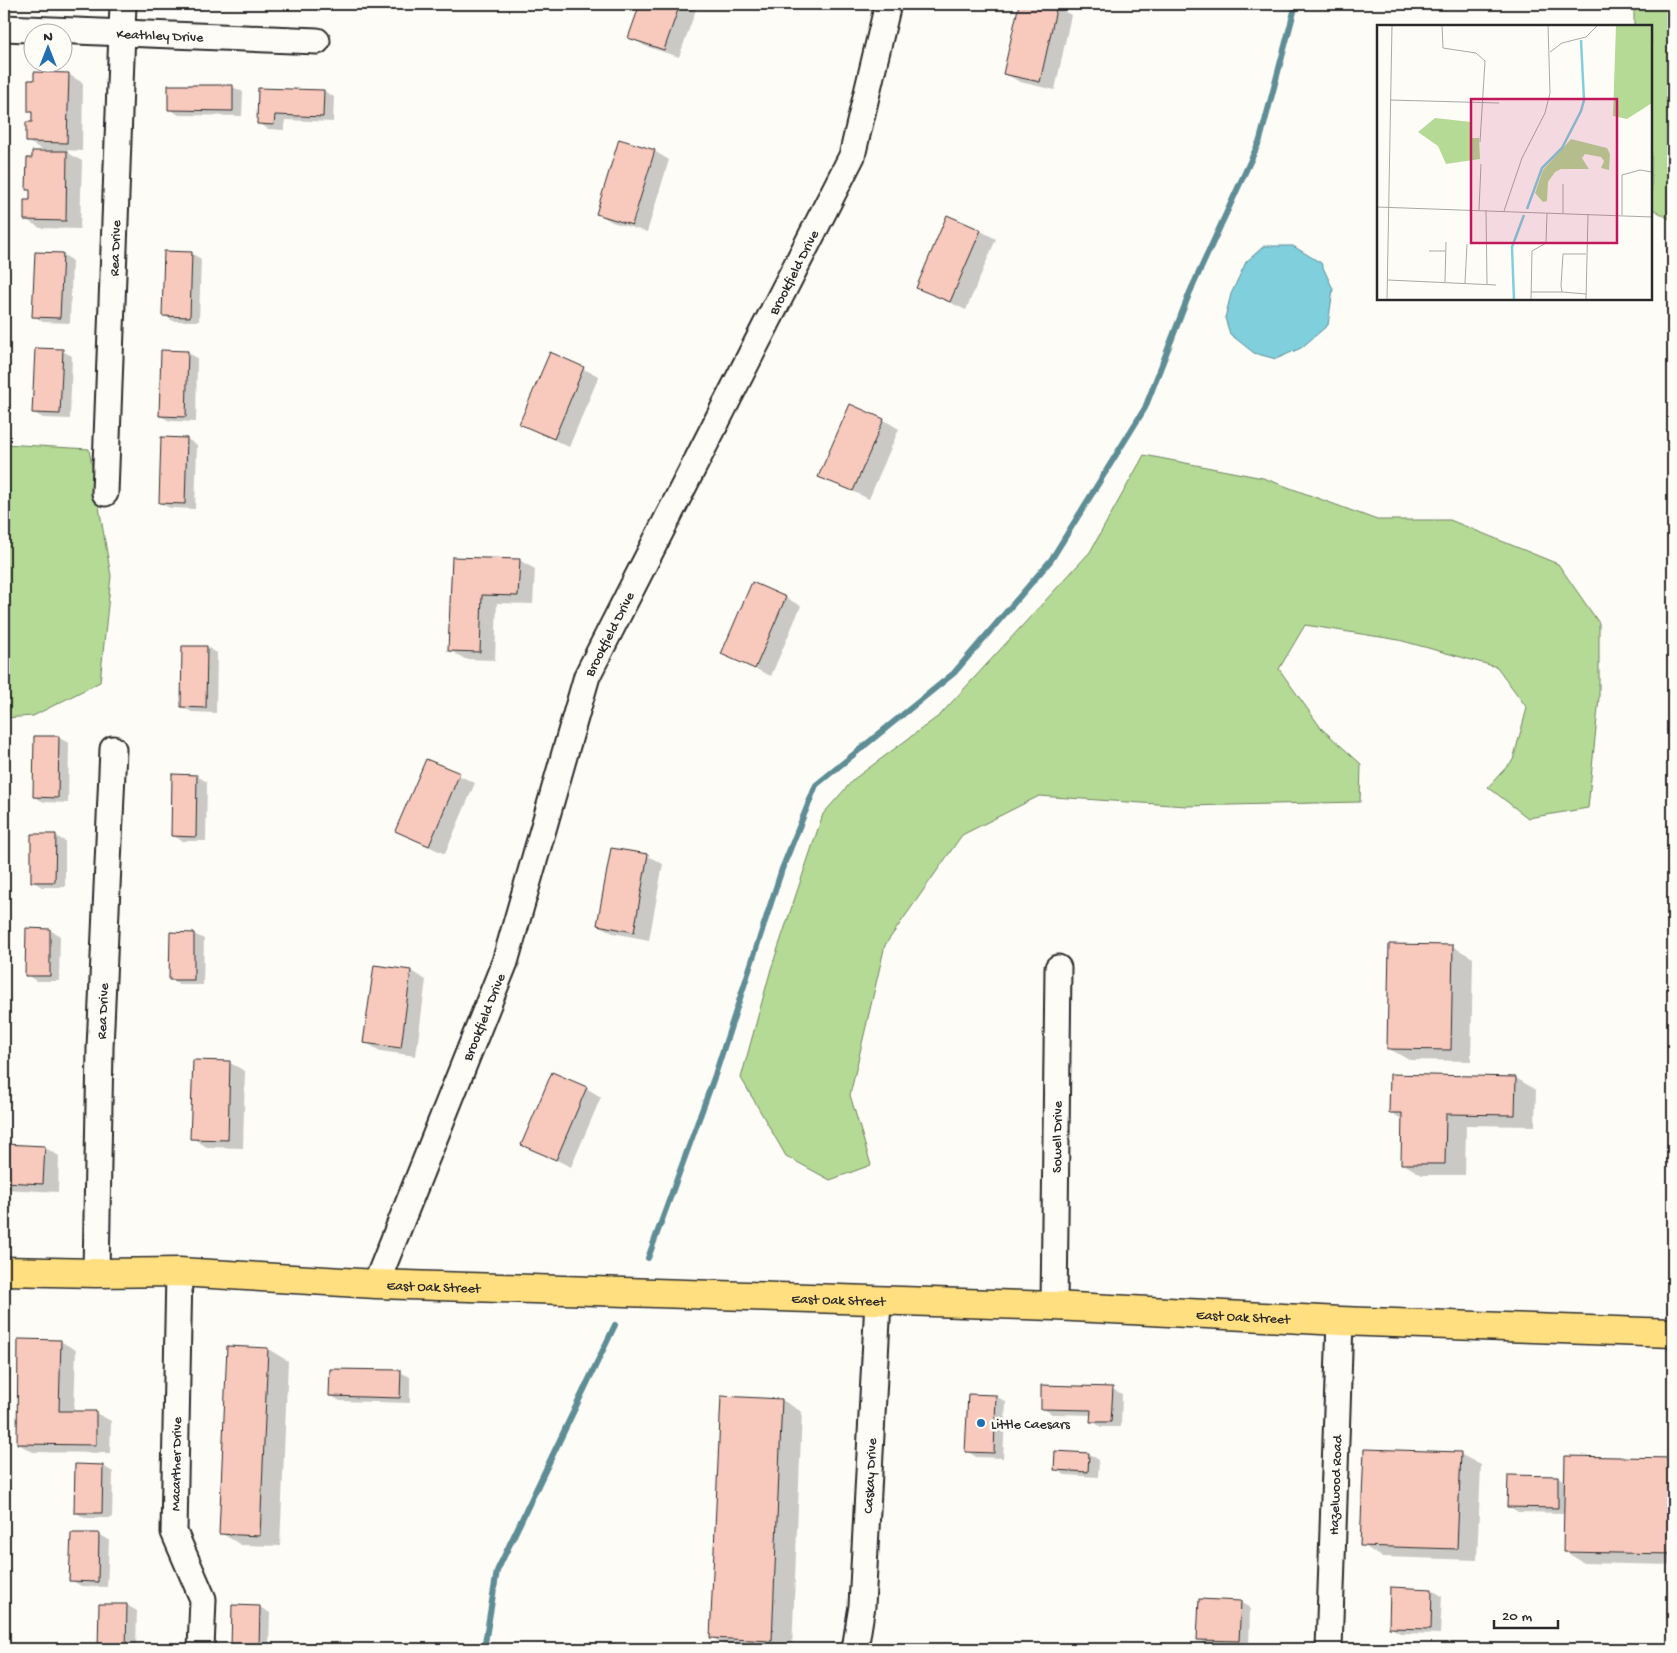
<svg xmlns="http://www.w3.org/2000/svg" width="1677" height="1653" viewBox="0 0 1677 1653" font-family="'Gochi Hand',sans-serif">
	<style>
		.green { fill: #b4da96; stroke: #708260 }
		.water { fill: #80cfdd; stroke: #5e8d96 }
		.shadow { fill: #0003 }
		.lines { fill: none; stroke-linecap: round; stroke-linejoin: round }
		.stream { stroke: #5e8d96; stroke-width: 6 }
		.building { fill: #f8c9bd; stroke: #2b2b2b }
		.street-casing { stroke: #2b2b2b; stroke-width: 29 }
		.highway-casing { stroke: #2b2b2b; stroke-width: 31 }
		.street { stroke: #fdfcf7; stroke-width: 25 }
		.highway { stroke: #ffdf80; stroke-width: 28 }
		.poi-dot { fill: #1f6fb2; stroke: #fdfcf7; stroke-width: 2 }
		.labels { text-anchor: middle; stroke-width: 5; stroke-linejoin: round; paint-order: stroke }
		.street-label { font-size: 14px; fill: #2b2b2b; stroke: #fdfcf7 }
		.poi-label { font-size: 14px; fill: #2b2b2b; stroke: #fdfcf7; text-anchor: start }
		.inset-river { fill: none; stroke: #80cfdd; stroke-width: 2.5 }
		.inset-road { fill: none; stroke: #a9a8a5; stroke-width: 1 }
		.view { fill: #c2185b; fill-opacity: 0.15; stroke: #c2185b; stroke-width: 2.5 }
		.inset-edge { fill: none; stroke: #2b2b2b; stroke-width: 2.5 }
	</style>
	<rect width="100%" height="100%" fill="#fdfcf7"/>
	<filter id="ink" filterUnits="userSpaceOnUse"><feTurbulence type="fractalNoise" baseFrequency=".02" numOctaves="2"/><feDisplacementMap in="SourceGraphic" scale="10" xChannelSelector="R" yChannelSelector="G"/><feConvolveMatrix kernelMatrix="1 2 1 2 8 2 1 2 1" color-interpolation-filters="sRGB"/></filter>
	<g filter="url(#ink)">
		<!-- green -->
		<g class="green">
			<polygon points="1634,4 1673,4 1673,221 1651,208 1651,26 1634,26"/>
			<polygon points="4,444 89,449 111,576 100,682 33,716 4,718"/>
			<polygon points="1144,455 1263,478 1377,520 1450,520 1558,564 1599,623 1599,698 1588,808 1528,818 1488,787 1513,760 1527,708 1497,667 1399,640 1305,625 1279,669 1321,728 1361,764 1360,802 1186,806 1039,796 962,835 885,945 850,1095 871,1165 830,1180 786,1156 741,1078 771,969 823,814 854,779 940,715 1090,552"/>
		</g>
		<!-- water -->
		<polygon class="water" points="1264,246 1293,246 1321,263 1333,289 1328,325 1301,348 1276,359 1254,353 1230,334 1225,318 1231,294 1246,262"/>
		<!-- shadow -->
		<g class="shadow">
			<polygon points="641,4 698,4 679,57 645,46 630,37"/>
			<polygon points="1020,4 1043,4 1056,7 1071,15 1055,90 1020,82 1004,73"/>
			<polygon points="68,74 83,83 82,151 63,150 82,161 80,229 40,228 25,219 31,201 31,191 27,189 34,160 46,152 27,141 33,123 33,113 29,111"/>
			<polygon points="233,87 243,92 242,116 179,115 169,109"/>
			<polygon points="259,89 324,91 334,97 333,122 285,120 284,130 268,129 258,123"/>
			<polygon points="654,151 669,160 647,232 612,222 597,213"/>
			<polygon points="981,231 996,239 966,310 917,287"/>
			<polygon points="191,253 201,259 199,321 173,321 163,315"/>
			<polygon points="62,254 72,260 70,323 43,322 34,316"/>
			<polygon points="62,351 72,356 70,419 43,418 34,413"/>
			<polygon points="187,352 197,358 196,422 170,421 160,416"/>
			<polygon points="550,354 599,376 569,447 521,424"/>
			<polygon points="884,420 899,429 869,499 820,476"/>
			<polygon points="187,439 197,445 195,509 170,508 160,503"/>
			<polygon points="453,558 519,560 535,569 533,604 497,603 495,660 465,659 449,650"/>
			<polygon points="786,598 801,606 771,676 722,654"/>
			<polygon points="184,647 207,647 217,653 216,713 192,712 182,707"/>
			<polygon points="59,738 69,743 68,803 44,802 34,797"/>
			<polygon points="426,760 475,783 445,854 396,831"/>
			<polygon points="197,776 207,782 206,841 182,841 172,835"/>
			<polygon points="55,836 65,841 65,887 42,887 32,881"/>
			<polygon points="648,856 663,864 649,940 613,933 598,925"/>
			<polygon points="27,930 50,930 60,936 59,981 36,981 27,975"/>
			<polygon points="194,934 204,939 203,985 180,985 170,979"/>
			<polygon points="1452,946 1473,958 1471,1061 1409,1060 1388,1048"/>
			<polygon points="411,971 426,980 416,1056 380,1051 365,1042"/>
			<polygon points="194,1062 230,1063 245,1071 243,1148 207,1147 192,1138"/>
			<polygon points="1516,1078 1536,1090 1535,1126 1466,1125 1465,1175 1422,1175 1402,1163 1403,1120 1390,1112"/>
			<polygon points="586,1088 601,1097 571,1167 523,1144"/>
			<polygon points="4,1145 44,1147 59,1156 58,1192 4,1189"/>
			<polygon points="60,1341 76,1350 74,1412 96,1413 111,1421 110,1453 33,1452 18,1444"/>
			<polygon points="228,1348 268,1349 288,1361 280,1546 241,1545 221,1533"/>
			<polygon points="400,1372 410,1377 410,1403 340,1401 330,1395"/>
			<polygon points="1112,1389 1122,1394 1121,1427 1101,1427 1092,1421 1092,1415 1052,1414 1042,1408"/>
			<polygon points="969,1395 996,1396 1006,1402 1003,1458 976,1457 967,1451"/>
			<polygon points="782,1400 802,1412 792,1649 731,1649 711,1637"/>
			<polygon points="1089,1454 1099,1460 1098,1477 1065,1475 1055,1469"/>
			<polygon points="1460,1454 1481,1465 1477,1560 1382,1557 1362,1545"/>
			<polygon points="1566,1457 1673,1459 1673,1565 1584,1563 1564,1551 1565,1513 1518,1512 1508,1506 1558,1477 1566,1482"/>
			<polygon points="76,1466 103,1466 113,1472 112,1518 85,1518 75,1512"/>
			<polygon points="99,1535 109,1540 107,1587 81,1586 71,1580"/>
			<polygon points="1392,1588 1432,1590 1442,1596 1440,1634 1400,1633 1390,1627"/>
			<polygon points="1240,1602 1250,1608 1249,1646 1208,1645 1198,1639"/>
			<polygon points="100,1605 127,1605 137,1611 136,1649 99,1649"/>
			<polygon points="233,1606 260,1607 270,1613 269,1649 232,1649"/>
		</g>
		<g class="lines">
			<!-- stream -->
			<g class="stream">
				<polyline points="648,1258 715,1075 782,869 816,785 954,673 1051,560 1145,408 1190,292 1260,140 1296,4"/>
				<polyline points="484,1649 497,1571 615,1325"/>
			</g>
		</g>
		<!-- building -->
		<g class="building">
			<polygon points="640,4 680,4 664,50 628,38"/>
			<polygon points="1019,4 1057,5 1040,82 1003,74"/>
			<polygon points="34,72 69,73 67,143 26,142 26,122 32,122 32,112 28,112 28,80 34,80"/>
			<polygon points="168,85 233,85 233,111 168,110"/>
			<polygon points="258,88 324,90 323,117 275,115 274,125 257,124"/>
			<polygon points="619,139 655,150 632,225 596,214"/>
			<polygon points="32,151 67,151 66,221 24,220 24,200 30,200 30,190 26,190 27,158 32,158"/>
			<polygon points="947,215 981,230 950,302 916,288"/>
			<polygon points="164,251 192,252 190,317 162,316"/>
			<polygon points="35,252 63,253 60,318 32,317"/>
			<polygon points="35,348 63,349 60,414 32,413"/>
			<polygon points="161,350 188,351 186,417 159,416"/>
			<polygon points="550,352 584,367 554,439 519,424"/>
			<polygon points="850,404 884,419 853,491 818,477"/>
			<polygon points="161,437 187,438 185,504 159,503"/>
			<polygon points="452,557 520,559 518,596 482,595 480,652 448,651"/>
			<polygon points="752,582 786,597 755,669 721,654"/>
			<polygon points="182,646 207,646 206,708 181,707"/>
			<polygon points="34,736 59,736 58,798 33,797"/>
			<polygon points="426,759 460,773 429,846 395,831"/>
			<polygon points="172,774 197,775 196,837 171,836"/>
			<polygon points="31,834 56,834 55,882 31,882"/>
			<polygon points="611,848 648,854 634,932 597,925"/>
			<polygon points="26,928 50,929 50,976 25,976"/>
			<polygon points="170,932 194,933 194,980 169,980"/>
			<polygon points="1389,944 1453,945 1451,1050 1387,1049"/>
			<polygon points="374,965 411,970 401,1048 363,1043"/>
			<polygon points="193,1060 230,1061 228,1140 190,1139"/>
			<polygon points="552,1072 587,1087 556,1160 521,1145"/>
			<polygon points="1390,1074 1516,1077 1515,1115 1446,1114 1445,1164 1401,1164 1402,1113 1389,1113"/>
			<polygon points="4,1144 45,1146 43,1184 4,1182"/>
			<polygon points="18,1339 61,1340 59,1411 96,1411 96,1445 17,1444"/>
			<polygon points="227,1346 268,1348 260,1536 219,1534"/>
			<polygon points="330,1369 401,1370 400,1398 329,1396"/>
			<polygon points="1041,1385 1113,1387 1111,1422 1090,1422 1091,1410 1041,1409"/>
			<polygon points="968,1394 996,1395 994,1453 965,1452"/>
			<polygon points="721,1396 782,1399 772,1641 710,1638"/>
			<polygon points="1364,1449 1461,1452 1457,1549 1360,1546"/>
			<polygon points="1055,1451 1089,1453 1088,1472 1054,1470"/>
			<polygon points="1565,1456 1673,1458 1673,1554 1563,1552"/>
			<polygon points="75,1464 103,1465 102,1513 74,1513"/>
			<polygon points="1508,1475 1558,1476 1558,1508 1507,1507"/>
			<polygon points="71,1533 99,1533 98,1582 69,1581"/>
			<polygon points="1390,1587 1432,1589 1431,1629 1389,1628"/>
			<polygon points="1199,1599 1241,1601 1239,1641 1197,1640"/>
			<polygon points="99,1604 127,1604 126,1649 98,1649"/>
			<polygon points="232,1605 260,1606 259,1649 231,1649"/>
		</g>
		<g class="lines">
			<!-- street casing -->
			<g class="street-casing">
				<g id="street">
					<path id="s1" d="M4 28 317 41"/>
					<path id="s2" d="M105 493 123 4"/>
					<polyline points="179,1272 174,1532 203,1599 201,1649"/>
					<path id="s3" d="M96 1273 100 1048 113 749"/>
					<path id="s4" d="M376 1284 505 962 587 676 852 156 888 4"/>
					<path id="s5" d="M1054 1306 1058 968"/>
					<path id="s6" d="M855 1649 862 1606 878 1301"/>
					<path id="s7" d="M1329 1649 1340 1321"/>
				</g>
			</g>
			<!-- highway casing -->
			<g class="highway-casing">
				<g id="highway">
					<path id="s8" d="M4 1271 96 1273 179 1272 376 1284 1054 1306 1340 1321 1673 1333"/>
				</g>
			</g>
			<!-- street -->
			<use href="#street" class="street"/>
			<!-- highway -->
			<use href="#highway" class="highway"/>
		</g>
	</g>
	<!-- markers -->
	<circle class="poi-dot" cx="981" cy="1423" r="5"/>
	<g class="labels">
		<!-- street labels -->
		<g class="street-label">
			<text dy="5" stroke="none"><textPath href="#s1" startOffset="156">Keathley Drive</textPath></text>
			<text dy="5" stroke="none"><textPath href="#s2" startOffset="245">Rea Drive</textPath></text>
			<text dy="5" stroke="none"><textPath href="#s4" startOffset="1098">Brookfield Drive</textPath></text>
			<text dy="5" stroke="none"><textPath href="#s4" startOffset="692">Brookfield Drive</textPath></text>
			<text dy="5" stroke="none"><textPath href="#s3" startOffset="262">Rea Drive</textPath></text>
			<text dy="5" stroke="none"><textPath href="#s4" startOffset="288">Brookfield Drive</textPath></text>
			<text dy="5" stroke="none"><textPath href="#s5" startOffset="169">Sowell Drive</textPath></text>
			<text dy="5" stroke="none"><textPath href="#s8" startOffset="430">East Oak Street</textPath></text>
			<text dy="5" stroke="none"><textPath href="#s8" startOffset="835">East Oak Street</textPath></text>
			<text dy="5" stroke="none"><textPath href="#s8" startOffset="1240">East Oak Street</textPath></text>
			<text transform="translate(175 1464) rotate(-89)" y="5">Macarther Drive</text>
			<text dy="5" stroke="none"><textPath href="#s6" startOffset="174">Caskay Drive</textPath></text>
			<text dy="5" stroke="none"><textPath href="#s7" startOffset="164">Hazelwood Road</textPath></text>
		</g>
		<!-- poi labels -->
		<g class="poi-label">
			<text x="991" y="1428">Little Caesars</text>
		</g>
	</g>
	<!-- overview -->
	<g transform="translate(1377 25)">
		<rect width="275" height="275" fill="#fdfcf7"/>
		<path d="M239 0H275V78L250 94 236 91ZM58 93 94 97V113H102L103 134 69 139 61 121 41 107ZM194 114 230 123 233 129 232 145 224 143 227 136 224 132 208 129 205 133 212 144H184L178 147 171 157 170 176 166 177 158 168 166 145Z" fill="#b4da96"/>
		<path class="inset-river" d="M150 184 165 143 185 123 204 86 207 75 204 15M137 275 135 222 147 190"/>
		<path class="inset-road" d="M65 0 66 23 99 28 108 36 103 117M173 27 185 18 209 12 221 0M13 75 122 78M0 182 275 192M102 185 104 139M109 185 110 259M127 186 145 133 168 88 173 68 171 0M186 188V159M245 190V150L263 145 275 147M52 226H68M11 255 119 260M68 257 69 217M88 258 90 219M154 267H185M209 269 185 267 184 261 186 229H209M10 275 15 0M154 275 155 226 169 218 170 188M209 275 211 189"/>
		<path class="view" d="M94 74H240V218H94Z"/>
		<rect width="275" height="275" class="inset-edge"/>
	</g>
	<!-- margin -->
	<rect width="1677" height="1653" fill="none" stroke="#fdfcf7" stroke-width="20"/>
	<rect x="10" y="10" width="1657" height="1633" fill="none" stroke="#2b2b2b" stroke-width="2" filter="url(#ink)"/>
	<!-- north arrow -->
	<g transform="translate(48 48)"><circle r="24" fill="#fdfcf7" stroke="#a9a8a5"/>
	<path d="M0-4L9 19L0 12L-9 19Z" fill="#1f6fb2"/>
	<text y="-8" font-size="14" font-weight="bold" text-anchor="middle" fill="#2b2b2b">N</text>
	</g>
	<!-- scale -->
	<path d="M1494 1620v8h64v-8" fill="none" stroke="#2b2b2b" stroke-width="2.5"/>
	<text x="1502" y="1620" font-size="15" fill="#2b2b2b" stroke="#fdfcf7" stroke-width="4" paint-order="stroke">20 m</text>
</svg>
